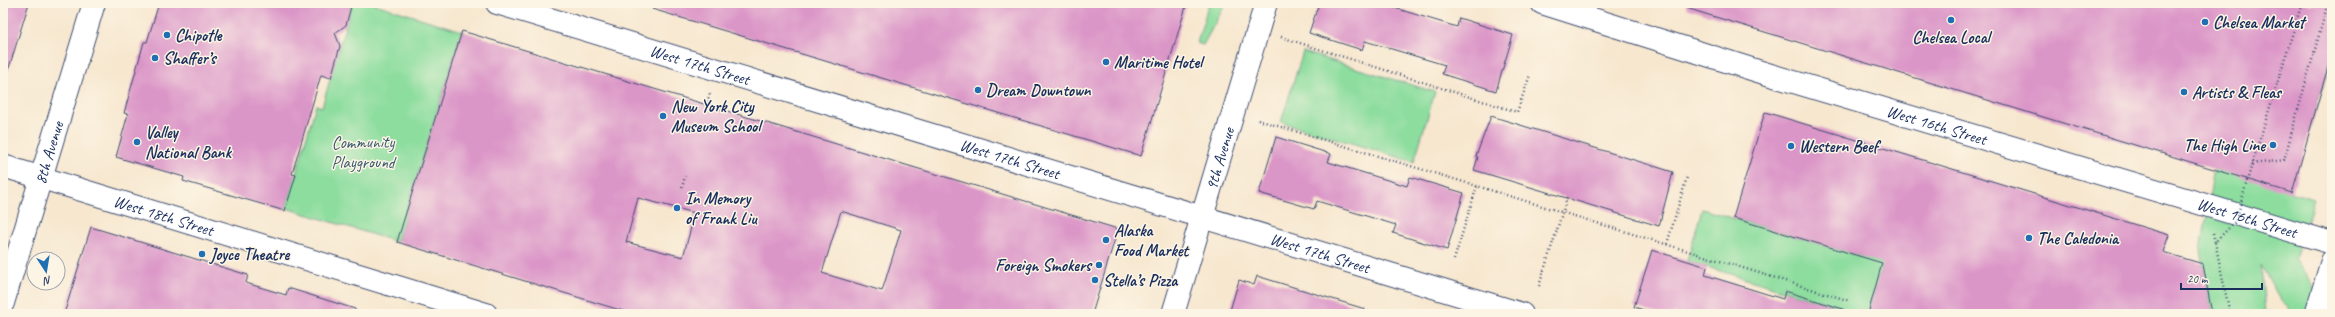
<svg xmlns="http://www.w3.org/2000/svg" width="2335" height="317" viewBox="0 0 2335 317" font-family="Caveat,sans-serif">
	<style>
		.green { fill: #8cdd9e; stroke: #54867e }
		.building { fill: #db96c8; fill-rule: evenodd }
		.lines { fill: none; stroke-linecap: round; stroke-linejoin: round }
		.street-casing { stroke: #3c4b6f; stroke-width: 24 }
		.secondary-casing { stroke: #3c4b6f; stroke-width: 24 }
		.primary-casing { stroke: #3c4b6f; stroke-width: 24 }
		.path { stroke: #3c4b6f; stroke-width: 2.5; stroke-dasharray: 1 3; stroke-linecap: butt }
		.street { stroke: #fff; stroke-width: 22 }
		.secondary { stroke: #fff; stroke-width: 22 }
		.primary { stroke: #fff; stroke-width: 22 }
		.path-bridge { stroke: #3c4b6f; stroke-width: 2.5; stroke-dasharray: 1 3; stroke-linecap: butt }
		.poi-dot { fill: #1f6fb2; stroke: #fcf5e5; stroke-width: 1.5 }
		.labels { text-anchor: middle; stroke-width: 3; stroke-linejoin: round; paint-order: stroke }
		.poi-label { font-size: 17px; font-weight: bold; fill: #1b2f5e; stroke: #fcf5e5; text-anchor: start }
		.street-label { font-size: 17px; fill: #1b2f5e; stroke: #fcf5e5 }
		.park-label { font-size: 17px; fill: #375a6e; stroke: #fcf5e5 }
	</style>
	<rect width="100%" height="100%" fill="#fcf5e5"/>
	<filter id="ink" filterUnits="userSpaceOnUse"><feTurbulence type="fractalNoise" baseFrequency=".025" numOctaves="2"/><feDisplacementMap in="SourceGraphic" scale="8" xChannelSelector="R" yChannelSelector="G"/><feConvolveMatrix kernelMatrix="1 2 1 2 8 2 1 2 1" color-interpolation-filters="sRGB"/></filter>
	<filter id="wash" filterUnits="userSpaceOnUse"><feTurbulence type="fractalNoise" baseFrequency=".012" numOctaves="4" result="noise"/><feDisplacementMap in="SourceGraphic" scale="16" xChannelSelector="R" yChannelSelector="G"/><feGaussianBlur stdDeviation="0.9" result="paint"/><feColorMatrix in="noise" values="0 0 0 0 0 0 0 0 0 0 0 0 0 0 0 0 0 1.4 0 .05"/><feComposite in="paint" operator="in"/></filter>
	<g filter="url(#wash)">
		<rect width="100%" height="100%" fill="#f7e7cf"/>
		<!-- green -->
		<g class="green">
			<polygon points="352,3 372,3 462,31 397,242 286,208 316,105 322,107"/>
			<polygon points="1209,3 1226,3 1203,45 1197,43"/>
			<polygon points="2332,3 2332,57 2290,192 2314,199 2295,258 2331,314 2295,314 2281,301 2261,265 2265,314 2212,314 2201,251 2214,167"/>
			<polygon points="1303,52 1435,92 1414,162 1281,122"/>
			<polygon points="1702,209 1883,263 1868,314 1837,314 1839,307 1687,261"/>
		</g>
		<g id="blocks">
			<!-- building -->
			<g class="building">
				<polygon points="3,3 29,3 8,71 3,70"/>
				<polygon points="159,3 352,3 346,25 335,33 340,46 331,78 321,75 292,174 296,175 285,211 183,181 184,177 116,157 128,114 124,113 144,42 147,42"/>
				<polygon points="652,3 1187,3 1141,156 652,9"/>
				<polygon points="1319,3 1378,3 1457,27 1459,18 1513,35 1496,91 1442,74 1445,65 1365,41 1362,50 1309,33"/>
				<polygon points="1687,3 2332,3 2332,53 2292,193 1686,8"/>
				<path d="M462 31 1118 229 1092 314H633L397 242ZM638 198 695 213 683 257 626 242ZM841 211 901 230 882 291 822 273Z"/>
				<polygon points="1765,112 2169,235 2163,252 2203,264 2212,314 1868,314 1882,263 1733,218"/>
				<polygon points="1491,116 1673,172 1659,226 1474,170 1478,157 1476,156"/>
				<polygon points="1276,137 1331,154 1328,162 1407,186 1410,177 1464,193 1447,250 1393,233 1396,225 1317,201 1314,209 1259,193"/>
				<polygon points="91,227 248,275 246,283 286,295 288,288 355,309 355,314 64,314"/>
				<polygon points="1652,250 1707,267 1705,275 1783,299 1785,291 1843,309 1842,314 1658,314 1634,307"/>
				<polygon points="1257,276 1365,309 1364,314 1229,314 1239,280 1254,285"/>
			</g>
		</g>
	</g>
	<g filter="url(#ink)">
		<use href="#blocks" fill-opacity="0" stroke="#3c4b6f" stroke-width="1"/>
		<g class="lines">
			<!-- street casing -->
			<g class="street-casing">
				<g id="street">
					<path id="s1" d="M497 3 1522 314"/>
					<path id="s2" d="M1542 3 1764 73 2332 243"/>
					<path id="s3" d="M3 166 486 314"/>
				</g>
			</g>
			<!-- secondary casing -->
			<g class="secondary-casing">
				<g id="secondary">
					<path id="s4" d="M3 303 94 3"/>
					<path id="s5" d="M1173 314 1266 3"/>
				</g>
			</g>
			<!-- primary casing -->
			<g class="primary-casing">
				<polyline id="primary" points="2316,314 2332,261"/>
			</g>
			<!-- path -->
			<g class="path">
				<polyline points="1281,37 1517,112 1530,75"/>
				<polyline points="706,106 710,93"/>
				<polyline points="1258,120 1477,186"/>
				<polyline points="2252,164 2284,160 2328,3"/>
				<polyline points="2247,181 2302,3"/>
				<polyline points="682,188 685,176"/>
				<polyline points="2213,233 2215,242"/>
				<polyline points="1667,244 1687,177"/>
				<polyline points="1454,260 1477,186 1850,301"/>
				<polyline points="1539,286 1568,195"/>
				<polyline points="1409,314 1410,311"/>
			</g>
			<!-- street -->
			<use href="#street" class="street"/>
			<!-- secondary -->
			<use href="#secondary" class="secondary"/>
			<!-- primary -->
			<use href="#primary" class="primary"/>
			<!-- path-bridge -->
			<polyline class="path-bridge" points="2230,314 2215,242 2236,221 2247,181"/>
		</g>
	</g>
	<!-- markers -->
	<g class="poi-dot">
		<circle cx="1951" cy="20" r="4"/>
		<circle cx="2205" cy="22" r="4"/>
		<circle cx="167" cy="35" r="4"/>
		<circle cx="155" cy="58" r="4"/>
		<circle cx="1106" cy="62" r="4"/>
		<circle cx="978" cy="90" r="4"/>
		<circle cx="2184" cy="92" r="4"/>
		<circle cx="663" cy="116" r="4"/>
		<circle cx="137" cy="142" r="4"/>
		<circle cx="2273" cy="145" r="4"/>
		<circle cx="1791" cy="146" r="4"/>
		<circle cx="677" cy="208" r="4"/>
		<circle cx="2029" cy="238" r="4"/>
		<circle cx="1106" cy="240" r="4"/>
		<circle cx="202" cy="254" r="4"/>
		<circle cx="1099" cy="265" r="4"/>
		<circle cx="1095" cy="280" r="4"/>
	</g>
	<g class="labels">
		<!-- poi labels -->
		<g class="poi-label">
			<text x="2213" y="28">Chelsea Market</text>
			<text x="175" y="41">Chipotle</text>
			<text x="1951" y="43" text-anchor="middle">Chelsea Local</text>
			<text x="163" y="64">Shaffer’s</text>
			<text x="1114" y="68">Maritime Hotel</text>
			<text x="986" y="96">Dream Downtown</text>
			<text x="2192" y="98">Artists &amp; Fleas</text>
			<text x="671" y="112">New York City<tspan x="671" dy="20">Museum School</tspan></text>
			<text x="145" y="138">Valley<tspan x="145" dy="20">National Bank</tspan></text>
			<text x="2265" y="151" text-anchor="end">The High Line</text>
			<text x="1799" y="152">Western Beef</text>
			<text x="685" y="204">In Memory<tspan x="685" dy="20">of Frank Liu</tspan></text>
			<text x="1114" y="236">Alaska<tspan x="1114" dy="20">Food Market</tspan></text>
			<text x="2037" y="244">The Caledonia</text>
			<text x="210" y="260">Joyce Theatre</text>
			<text x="1091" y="271" text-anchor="end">Foreign Smokers</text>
			<text x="1103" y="286">Stella’s Pizza</text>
		</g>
		<!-- street labels -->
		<g class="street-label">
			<text dy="6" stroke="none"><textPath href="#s1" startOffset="212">West 17th Street</textPath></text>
			<text dy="6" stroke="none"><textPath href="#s2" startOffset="413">West 16th Street</textPath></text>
			<text dy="6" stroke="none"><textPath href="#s4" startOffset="157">8th Avenue</textPath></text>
			<text dy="6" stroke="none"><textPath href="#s5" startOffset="162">9th Avenue</textPath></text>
			<text dy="6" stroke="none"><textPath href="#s1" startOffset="536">West 17th Street</textPath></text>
			<text dy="6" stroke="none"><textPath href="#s3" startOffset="168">West 18th Street</textPath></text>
			<text dy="6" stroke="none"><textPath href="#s2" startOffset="737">West 16th Street</textPath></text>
			<text dy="6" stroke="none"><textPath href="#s1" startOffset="860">West 17th Street</textPath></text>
		</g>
		<!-- park labels -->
		<g class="park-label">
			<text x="363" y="148">Community<tspan x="363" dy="20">Playground</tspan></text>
		</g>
	</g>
	<!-- margin -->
	<rect width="2335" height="317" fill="none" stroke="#fcf5e5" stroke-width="16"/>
	<!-- north arrow -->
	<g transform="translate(46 271) rotate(168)"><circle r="19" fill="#fcf5e5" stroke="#a2a6af"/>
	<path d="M0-3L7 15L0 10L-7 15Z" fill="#1f6fb2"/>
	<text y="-6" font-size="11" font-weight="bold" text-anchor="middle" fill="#1b2f5e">N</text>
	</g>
	<!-- scale -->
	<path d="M2181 283v6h81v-6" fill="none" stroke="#1b2f5e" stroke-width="2"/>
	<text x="2187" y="283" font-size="12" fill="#1b2f5e" stroke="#fcf5e5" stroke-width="3" paint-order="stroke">20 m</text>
</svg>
